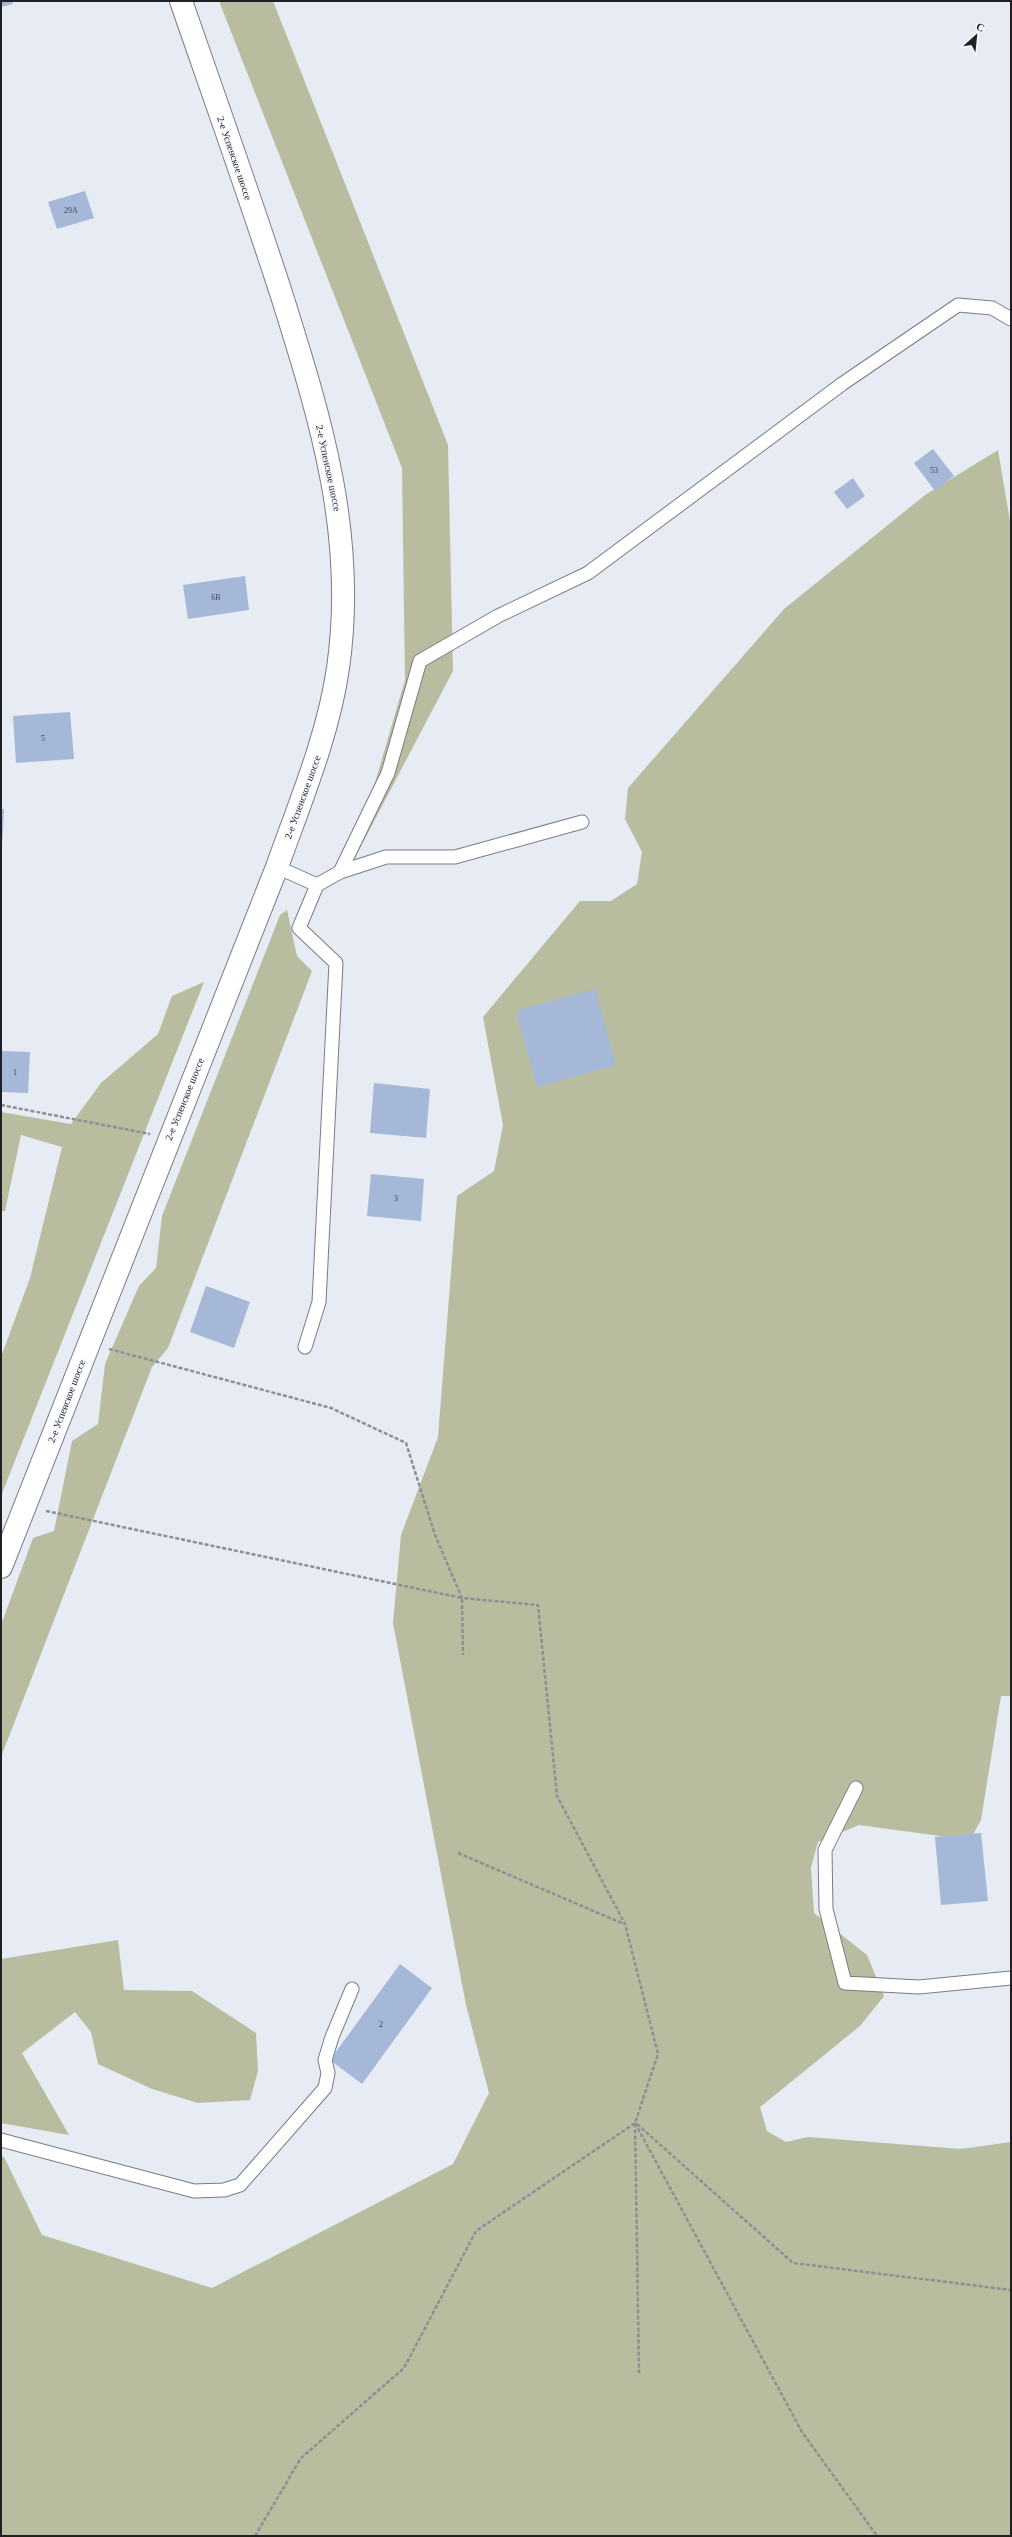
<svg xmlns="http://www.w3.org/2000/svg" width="1012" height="2537" viewBox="0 0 1012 2537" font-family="'Times New Roman',serif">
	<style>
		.green { fill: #b8bd9f }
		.building { fill: #a5b8d8 }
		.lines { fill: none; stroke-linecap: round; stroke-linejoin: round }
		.lane-casing { stroke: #787d84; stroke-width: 15 }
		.secondary-casing { stroke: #787d84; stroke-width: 24 }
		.path { stroke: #8c9096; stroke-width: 2.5; stroke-dasharray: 4 2; stroke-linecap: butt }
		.lane { stroke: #fff; stroke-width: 13 }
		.secondary { stroke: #fff; stroke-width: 22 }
		.labels { text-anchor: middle; stroke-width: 3; stroke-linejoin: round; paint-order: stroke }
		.number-label { font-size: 8px; fill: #404650 }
		.street-label { font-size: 10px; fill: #1e2023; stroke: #f5f8fe }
	</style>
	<rect width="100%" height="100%" fill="#e6ebf4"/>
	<!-- green -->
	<g class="green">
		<polygon points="219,1 273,1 448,445 453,671 351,865 405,680 402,468"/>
		<polygon points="998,450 1011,527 1011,1696 1001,1696 981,1820 970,1840 859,1825 818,1842 811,1868 814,1913 867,1955 884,1996 860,2026 760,2107 767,2131 786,2142 808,2137 961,2149 1011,2142 1011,2536 1,2536 1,2156 4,2157 42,2235 212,2288 453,2164 489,2093 466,2005 393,1623 401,1535 438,1437 457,1196 494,1171 503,1125 483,1017 580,901 611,901 637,884 642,852 625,819 628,788 784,609 925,495"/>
		<polygon points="287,910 297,956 312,971 168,1348 152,1367 1,1757 1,1625 33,1538 54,1531 72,1441 98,1424 105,1364 139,1286 156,1268 162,1216 280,915"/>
		<polygon points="204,982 1,1496 1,1357 30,1278 62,1147 21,1135 5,1211 1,1211 1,1112 71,1124 101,1083 158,1034 172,996"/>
		<polygon points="118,1940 124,1990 192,1991 256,2033 258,2071 250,2100 198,2103 152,2089 98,2064 91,2032 75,2012 22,2053 69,2135 1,2123 1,1959"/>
	</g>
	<!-- building -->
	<g class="building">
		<polygon points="1,1 12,1 13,4 1,7"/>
		<polygon points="85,191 94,218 57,229 48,202"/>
		<polygon points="933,449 954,476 935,491 914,463"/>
		<polygon points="853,478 865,496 847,509 834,492"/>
		<polygon points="245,576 249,610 188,619 183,585"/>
		<polygon points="70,712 74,759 16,763 13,716"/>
		<polygon points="1,809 4,809 2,848 1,848"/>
		<polygon points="595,989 616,1065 537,1087 516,1011"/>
		<polygon points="1,1051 30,1052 28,1093 1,1092"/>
		<polygon points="374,1083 430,1089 426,1138 370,1133"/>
		<polygon points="371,1174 424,1179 421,1221 367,1216"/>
		<polygon points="206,1286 250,1302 234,1348 190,1332"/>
		<polygon points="981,1833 988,1901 941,1905 935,1837"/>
		<polygon points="400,1964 432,1988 362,2084 330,2060"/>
	</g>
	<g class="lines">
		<!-- lane casing -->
		<g class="lane-casing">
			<g id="lane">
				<polyline points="277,867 317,885 299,928 336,963 319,1302 305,1347"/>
				<polyline points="340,872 388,773 420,661 498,616 588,573 842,384 958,305 992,308 1011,319"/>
				<polyline points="317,885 340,872 386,857 455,857 582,822"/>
				<polyline points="856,1788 825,1850 826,1909 845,1983 919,1987 1011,1978"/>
				<polyline points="1,2140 194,2191 224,2190 240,2185 325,2088 328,2073 325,2060 332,2037 352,1989"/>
			</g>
		</g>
		<!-- secondary casing -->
		<g class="secondary-casing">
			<path id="secondary" d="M1 1567 277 867C300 802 328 737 338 668 357 537 321 420 282 296 250 197 215 99 181 1"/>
		</g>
		<!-- path -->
		<g class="path">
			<polyline points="1,1105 150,1134"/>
			<polyline points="109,1349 331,1408 406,1443 435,1535 462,1598 538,1605 557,1796 625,1924 658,2054 635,2123 639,2373"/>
			<polyline points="46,1511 462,1598 463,1655"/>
			<polyline points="458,1853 624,1924"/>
			<polyline points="635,2123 802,2432 877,2536"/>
			<polyline points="637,2124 793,2263 1011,2290"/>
			<polyline points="255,2536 301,2458 404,2368 476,2231 635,2123"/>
		</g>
		<!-- lane -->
		<use href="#lane" class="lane"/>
		<!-- secondary -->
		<use href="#secondary" class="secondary"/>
	</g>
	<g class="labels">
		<!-- number labels -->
		<g class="number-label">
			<text x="71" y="213">29А</text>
			<text x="934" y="473">53</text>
			<text x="216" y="600">6В</text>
			<text x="43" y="741">5</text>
			<text x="15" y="1075">1</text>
			<text x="396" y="1201">3</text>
			<text x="381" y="2027">2</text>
		</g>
		<!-- street labels -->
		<g class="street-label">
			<text transform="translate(235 158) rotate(71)" y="4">2-е Успенское шоссе</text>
			<text transform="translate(329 468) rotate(78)" y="4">2-е Успенское шоссе</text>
			<text transform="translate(302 797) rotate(-70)" y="4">2-е Успенское шоссе</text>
			<text transform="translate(184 1099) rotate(-68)" y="4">2-е Успенское шоссе</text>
			<text transform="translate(66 1401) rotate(-69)" y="4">2-е Успенское шоссе</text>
		</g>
	</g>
	<!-- border -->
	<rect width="1012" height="2537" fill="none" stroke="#1e2023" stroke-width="4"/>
	<!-- north arrow -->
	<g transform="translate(976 36) rotate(27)" stroke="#f5f8fe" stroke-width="3" paint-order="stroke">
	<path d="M0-3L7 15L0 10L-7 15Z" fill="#1e2023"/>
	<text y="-6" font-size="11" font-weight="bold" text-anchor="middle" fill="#1e2023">С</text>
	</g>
</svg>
